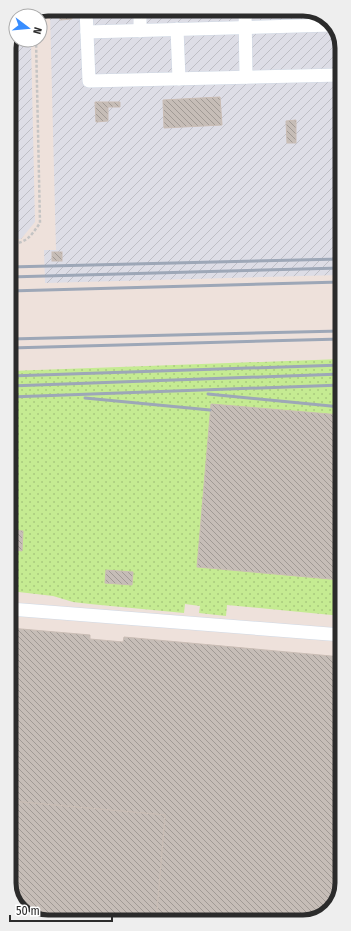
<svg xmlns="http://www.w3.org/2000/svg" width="351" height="931" viewBox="0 0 351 931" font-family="'Fira Sans Condensed',sans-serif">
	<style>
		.industrial { fill: url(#industrial-furrows) }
		.grass { fill: url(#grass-dots) }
		.building { fill: url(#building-back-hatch); stroke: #cabdb5 }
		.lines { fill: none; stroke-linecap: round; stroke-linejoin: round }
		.minor-casing { stroke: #d0d9e5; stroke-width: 14 }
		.path { stroke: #c4c4c4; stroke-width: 2.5; stroke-dasharray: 3 2; stroke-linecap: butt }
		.minor { stroke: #fff; stroke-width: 13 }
		.rail { stroke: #9da7b7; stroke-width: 3 }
		.rim { fill: none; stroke: #2b2b2b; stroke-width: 5 }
	</style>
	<defs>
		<pattern id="industrial-furrows" width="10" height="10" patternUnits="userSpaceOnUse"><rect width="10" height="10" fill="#dddde6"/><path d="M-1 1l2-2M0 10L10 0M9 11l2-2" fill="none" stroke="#bebec5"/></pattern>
		<pattern id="grass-dots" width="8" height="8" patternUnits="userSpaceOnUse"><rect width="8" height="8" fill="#c5eb92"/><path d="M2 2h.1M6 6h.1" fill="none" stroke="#a9ca7e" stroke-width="1.8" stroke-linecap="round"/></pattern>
		<pattern id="building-back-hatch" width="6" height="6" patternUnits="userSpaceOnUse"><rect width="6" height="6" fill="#c6bdb7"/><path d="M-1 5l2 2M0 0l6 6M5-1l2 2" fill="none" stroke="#a19a95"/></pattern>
	</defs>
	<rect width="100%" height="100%" fill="#eee1db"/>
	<!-- industrial -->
	<g class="industrial">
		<polygon points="77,9 306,9 329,19 341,38 341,275 45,283 44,250 56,250 50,13 77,12"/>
		<polygon points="16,30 16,40 31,40 35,222 21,239 9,239 9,46"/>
	</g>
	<!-- grass -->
	<polygon class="grass" points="341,359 342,616 227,605 226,616 199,613 200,606 185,604 184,613 90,604 73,602 53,596 10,591 10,371"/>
	<!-- building -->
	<g class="building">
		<polygon points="172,9 204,9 204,14 172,15"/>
		<polygon points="269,9 306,9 311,11 269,13"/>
		<polygon points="60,12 71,12 72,19 60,20"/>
		<polygon points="220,97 222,125 164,128 163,100"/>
		<polygon points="95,102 120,102 120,107 108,107 108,121 96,122"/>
		<polygon points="296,120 296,143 287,143 286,121"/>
		<rect x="52" y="252" width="10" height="9"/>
		<polygon points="211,404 341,415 341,580 197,567"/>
		<polygon points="10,530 23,531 22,551 10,549"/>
		<polygon points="106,570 133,572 132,585 105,583"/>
		<polygon points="10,628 90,635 90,639 123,642 124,637 342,657 342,883 334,907 313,921 156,921 165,815 10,801"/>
		<polygon points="10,801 165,815 156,921 45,922 22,912 10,893"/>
	</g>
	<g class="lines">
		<!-- minor casing -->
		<g class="minor-casing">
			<g id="minor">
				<polyline points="86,9 89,81 341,75"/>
				<polyline points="140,9 140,31"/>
				<polyline points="245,9 246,77"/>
				<polyline points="177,29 179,79"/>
				<polyline points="87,32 332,25"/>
				<polyline points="10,609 342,635"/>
			</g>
		</g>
		<!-- path -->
		<g class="path">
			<polyline points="35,14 35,16"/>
			<path d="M9 245C28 242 30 237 40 223L36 40"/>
		</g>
		<!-- minor -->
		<use href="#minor" class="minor"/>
		<!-- rail -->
		<g class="rail">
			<polyline points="9,267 341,259"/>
			<polyline points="9,277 341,268"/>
			<polyline points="9,291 341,282"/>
			<polyline points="10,339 341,331"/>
			<polyline points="10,348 341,339"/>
			<polyline points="10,376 341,365"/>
			<polyline points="10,386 341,374"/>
			<polyline points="208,394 341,407"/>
			<polyline points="10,397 341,385"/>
			<polyline points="85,398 210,410"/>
		</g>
	</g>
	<!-- crop -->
	<path d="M0 0H351V931H0ZM48 16H303A32 32 0 0 1 335 48V883A32 32 0 0 1 303 915H48A32 32 0 0 1 16 883V48A32 32 0 0 1 48 16Z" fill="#eee" fill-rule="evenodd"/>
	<path class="rim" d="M48 16H303A32 32 0 0 1 335 48V883A32 32 0 0 1 303 915H48A32 32 0 0 1 16 883V48A32 32 0 0 1 48 16Z"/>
	<!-- north arrow -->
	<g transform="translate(28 28) rotate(106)"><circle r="19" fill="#ffffff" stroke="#aaaaaa"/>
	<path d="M0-3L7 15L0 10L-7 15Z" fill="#388dff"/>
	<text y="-6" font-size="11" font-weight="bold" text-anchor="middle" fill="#2b2b2b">N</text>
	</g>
	<!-- scale -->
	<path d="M10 915v6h102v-6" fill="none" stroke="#2b2b2b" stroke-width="2"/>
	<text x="16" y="915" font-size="12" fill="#2b2b2b" stroke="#ffffff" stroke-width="3" paint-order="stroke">50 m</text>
</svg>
